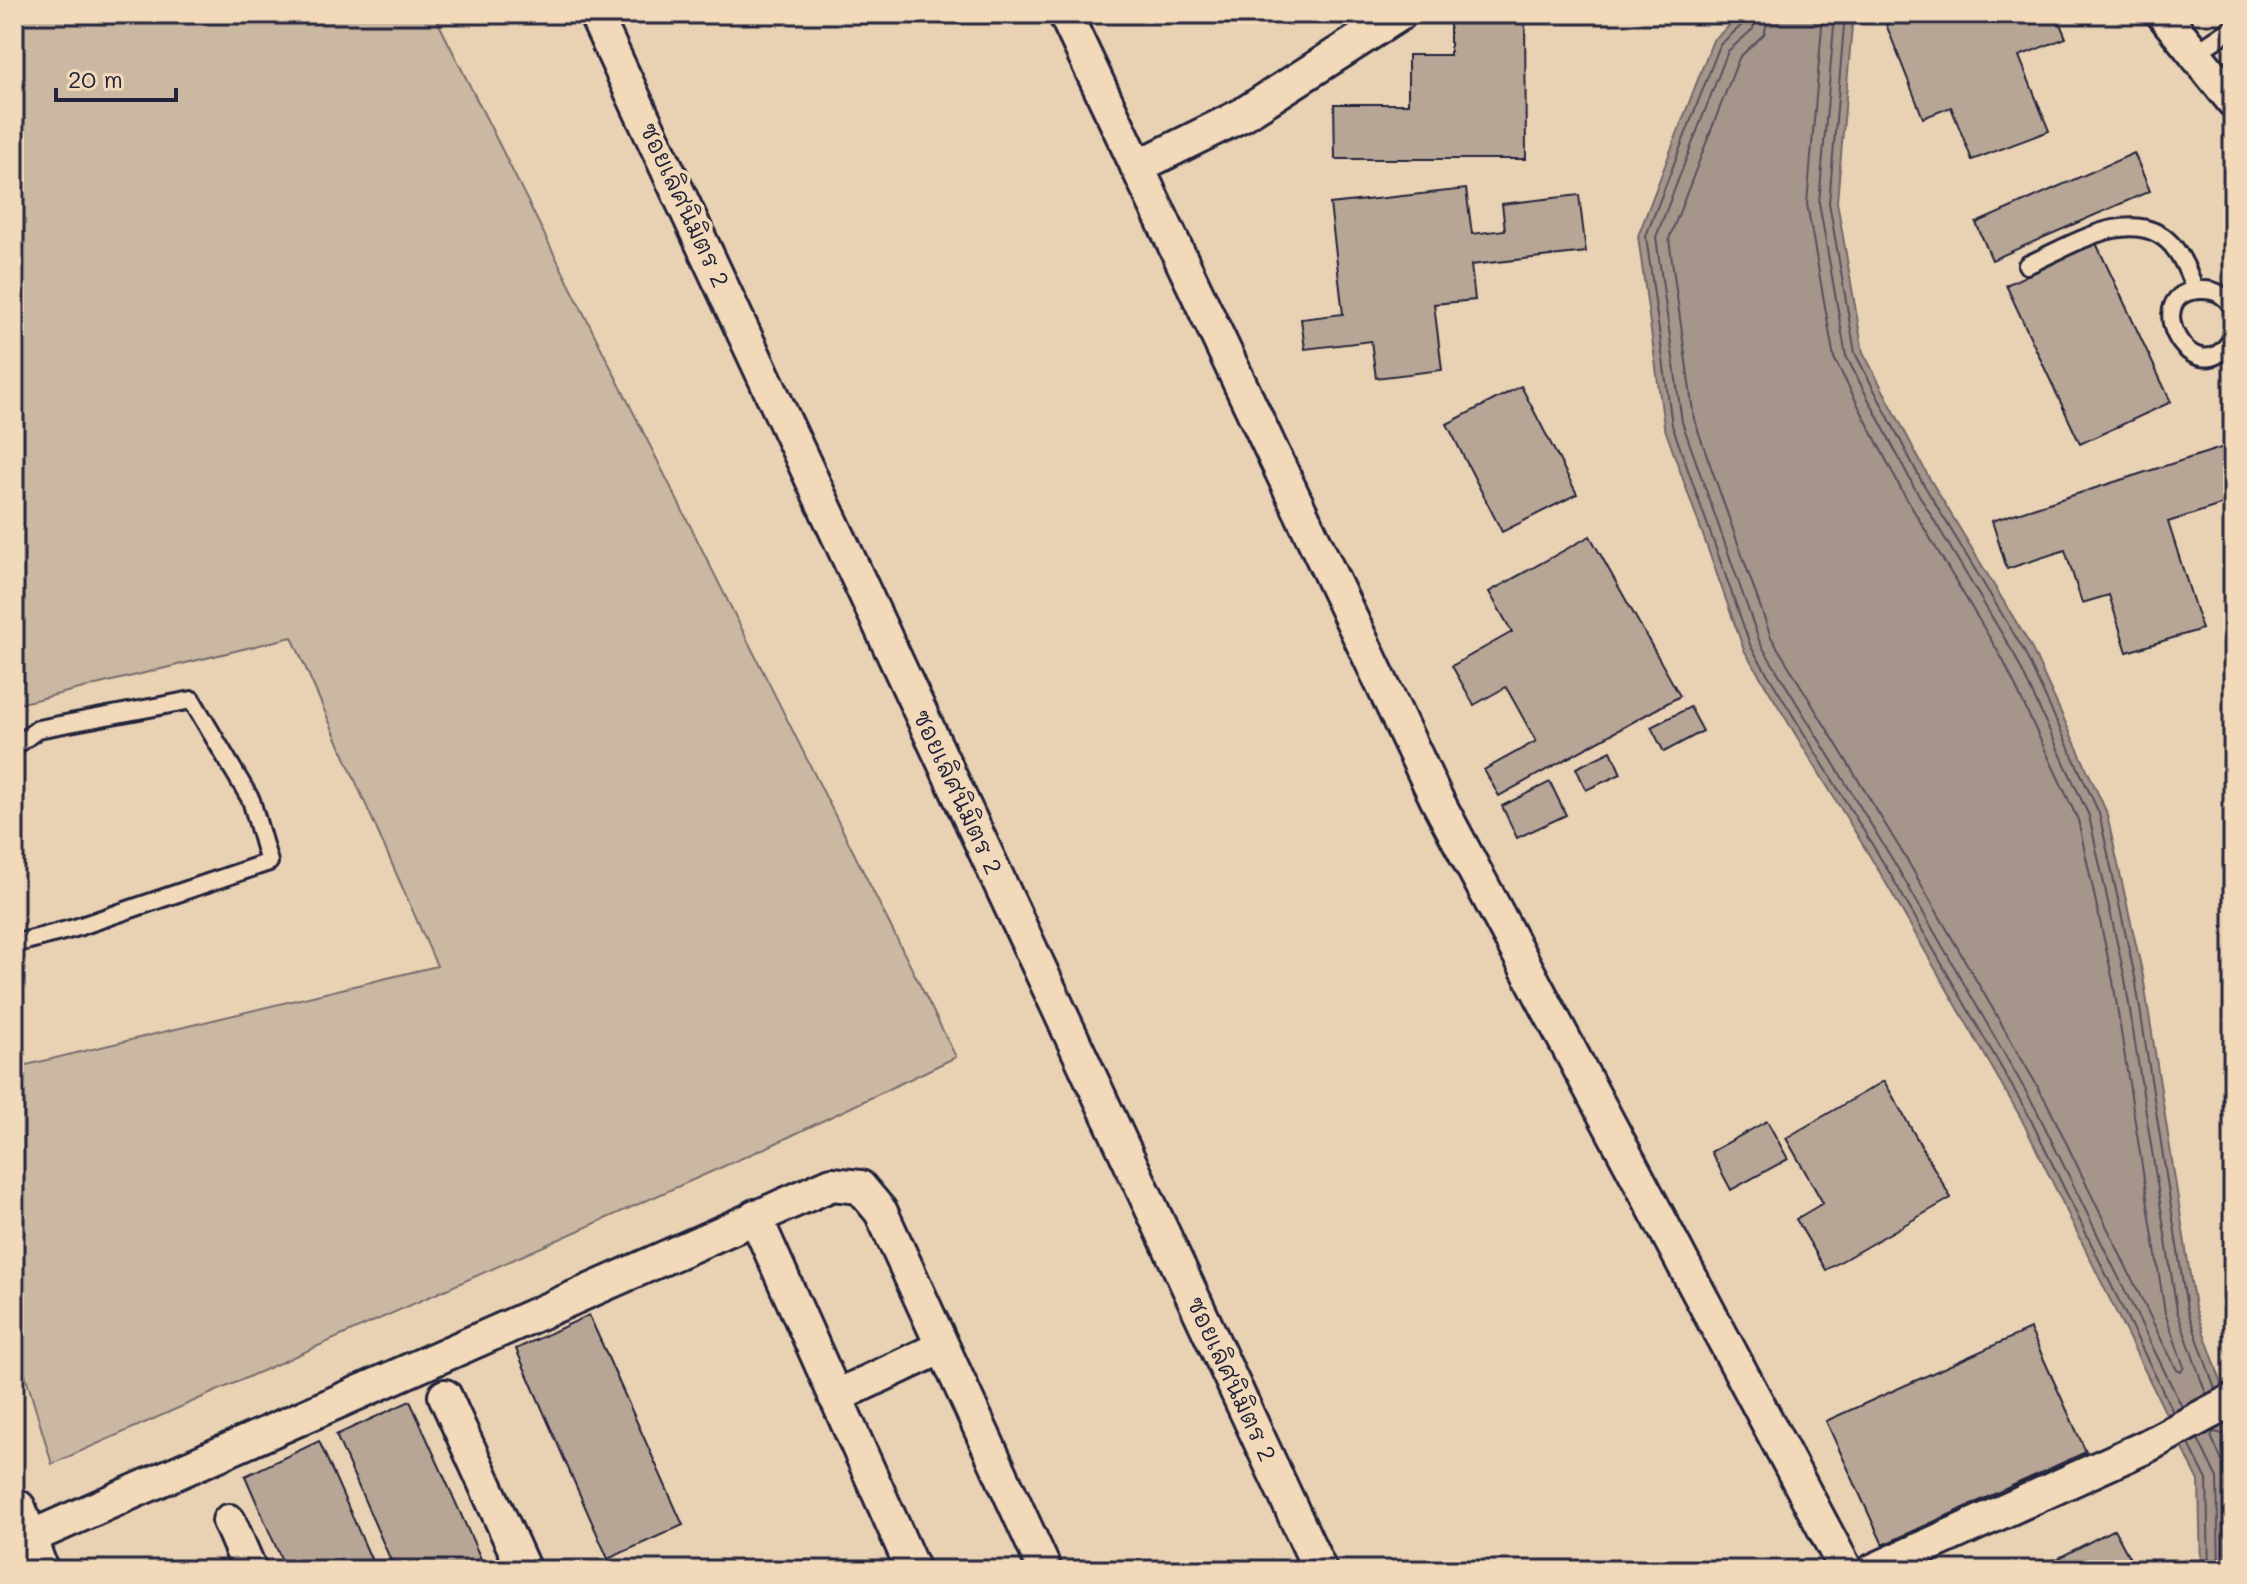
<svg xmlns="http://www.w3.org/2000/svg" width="2247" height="1584" viewBox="0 0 2247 1584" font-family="Mali,'Playpen Sans Thai',sans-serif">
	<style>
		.green { fill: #cbb8a2; stroke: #766d6e; stroke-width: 2 }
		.water { fill: #a5958b; stroke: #71676b; stroke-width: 2 }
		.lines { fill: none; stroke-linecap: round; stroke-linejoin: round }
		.shore { stroke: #56505b; stroke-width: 2 }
		.building { fill: #b7a696; stroke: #22223b; stroke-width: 2 }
		.lane-casing { stroke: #22223b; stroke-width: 22 }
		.street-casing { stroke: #22223b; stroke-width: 38 }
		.secondary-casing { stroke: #22223b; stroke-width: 50 }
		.lane { stroke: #f1d9b9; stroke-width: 16 }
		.street { stroke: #f1d9b9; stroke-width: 32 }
		.secondary { stroke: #f1d9b9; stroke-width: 44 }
		.labels { text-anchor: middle; stroke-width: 7; stroke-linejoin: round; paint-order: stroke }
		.street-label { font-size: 24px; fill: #22223b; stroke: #f1d9b9 }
	</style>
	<rect width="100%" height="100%" fill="#e9d2b4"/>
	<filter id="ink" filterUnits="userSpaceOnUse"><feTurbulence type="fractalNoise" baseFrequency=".0125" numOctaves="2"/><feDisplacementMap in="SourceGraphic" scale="16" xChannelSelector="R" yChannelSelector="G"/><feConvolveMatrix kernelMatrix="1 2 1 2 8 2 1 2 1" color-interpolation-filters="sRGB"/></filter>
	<g filter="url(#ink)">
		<!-- green -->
		<polygon class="green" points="14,14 434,14 956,1057 774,1144 52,1464 14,1337 14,1068 437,966 292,637 14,705"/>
		<!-- water -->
		<polygon class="water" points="1743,14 1853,14 1837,202 1863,352 1928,476 2030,645 2106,811 2143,976 2195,1307 2233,1416 2233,1570 2201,1570 2199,1481 2021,1118 1882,876 1744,650 1664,426 1638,236 1713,40"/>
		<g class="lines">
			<!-- shore -->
			<g class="shore">
				<polyline points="1747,14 1745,22 1720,45 1646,236 1672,425 1751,647 1889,872 2028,1114 2173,1412"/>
				<polyline points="1757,14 1753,29 1728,51 1656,237 1682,422 1760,643 1897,867 2036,1109 2182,1407"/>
				<polyline points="1770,14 1764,34 1739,58 1669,239 1694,419 1771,637 1907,860 2047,1103 2162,1341 2177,1370 2181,1372 2184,1367 2165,1313 2113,981 2078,820 2003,660 1902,491 1834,358 1807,204 1823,14"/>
				<polyline points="1835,14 1819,203 1846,356 1913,485 2014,654 2089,816 2125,979 2177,1311 2206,1394"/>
				<polyline points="1845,14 1829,203 1855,353 1921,480 2023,649 2099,813 2135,977 2187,1309 2215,1389"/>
				<polyline points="2198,1439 2217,1478 2219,1570"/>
				<polyline points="2189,1444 2207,1480 2209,1570"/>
				<polyline points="2231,1570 2229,1477 2211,1436 2214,1432 2233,1436"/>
			</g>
		</g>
		<!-- building -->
		<g class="building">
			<polygon points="1882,14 2056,14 2066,38 2019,56 2049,131 1972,160 1951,107 1923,118"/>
			<polygon points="1525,16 1526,159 1335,159 1334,104 1408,104 1408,55 1450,55 1450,17"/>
			<polygon points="2134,153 2150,191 1992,260 1976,223"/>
			<polygon points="1466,189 1472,234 1505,230 1502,204 1579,195 1586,252 1471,265 1475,300 1434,304 1442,370 1376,378 1371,341 1305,349 1301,319 1343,314 1330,204"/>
			<polygon points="2096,243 2171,402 2080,444 2006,285"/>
			<polygon points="1521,386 1577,494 1502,532 1447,424"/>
			<polygon points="2224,447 2233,476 2233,501 2168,522 2202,629 2127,652 2109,595 2082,603 2065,550 2007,569 1992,521"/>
			<polygon points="1590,536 1680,696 1499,796 1484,770 1536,741 1506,687 1474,705 1452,666 1512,632 1489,592"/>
			<polygon points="1690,707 1703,731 1664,752 1651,727"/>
			<polygon points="1611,751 1621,774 1586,790 1576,768"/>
			<polygon points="1550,782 1566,815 1517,838 1502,806"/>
			<polygon points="1884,1081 1951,1198 1826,1270 1796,1219 1823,1203 1786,1138"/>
			<polygon points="1767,1121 1788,1159 1731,1190 1711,1152"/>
			<polygon points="589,1315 683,1525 608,1559 516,1349"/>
			<polygon points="2030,1329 2086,1452 1883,1545 1826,1421"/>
			<polygon points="410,1401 486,1570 395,1570 336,1435"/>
			<polygon points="319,1441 376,1570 286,1570 245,1476"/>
			<polygon points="2114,1529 2136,1570 2036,1570"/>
		</g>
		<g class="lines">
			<!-- lane casing -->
			<g class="lane-casing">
				<g id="lane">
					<polyline points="2197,52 2233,28"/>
					<path d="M2027 265C2067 248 2134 202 2172 245 2183 258 2189 274 2195 290"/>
					<path d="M2233 308C2226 296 2217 290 2203 290 2133 289 2195 403 2233 337"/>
					<polyline points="14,747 38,729 192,700 251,800 269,862 75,928 14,944"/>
				</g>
			</g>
			<!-- street casing -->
			<g class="street-casing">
				<g id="street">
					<polyline points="595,14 1320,1570"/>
					<polyline points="1065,14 1436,798 1846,1570"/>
					<polyline points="2163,14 2233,101"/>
					<polyline points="1137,167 1242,115 1400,14"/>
					<polyline points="755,1216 913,1570"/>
					<polyline points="445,1396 524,1570"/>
					<polyline points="835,1397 942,1347"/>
					<polyline points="229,1521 250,1570"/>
					<polyline points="24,1540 832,1184 860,1187 881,1212 1045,1570"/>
					<polyline points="1874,1570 2145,1447 2233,1400"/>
				</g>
			</g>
			<!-- secondary casing -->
			<g class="secondary-casing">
				<polyline id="secondary" points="14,1511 35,1570"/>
			</g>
			<!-- lane -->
			<use href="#lane" class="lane"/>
			<!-- street -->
			<use href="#street" class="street"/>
			<!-- secondary -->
			<use href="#secondary" class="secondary"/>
		</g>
	</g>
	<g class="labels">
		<!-- street labels -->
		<g class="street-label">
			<text transform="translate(684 205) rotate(65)" y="8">ซอยเลิศนิมิตร 2</text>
			<text transform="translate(957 792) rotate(65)" y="8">ซอยเลิศนิมิตร 2</text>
			<text transform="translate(1231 1379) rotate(65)" y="8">ซอยเลิศนิมิตร 2</text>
		</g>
	</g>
	<!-- margin -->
	<rect width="2247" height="1584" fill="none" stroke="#f1d9b9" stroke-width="48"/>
	<rect x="24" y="24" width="2199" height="1536" fill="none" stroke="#22223b" stroke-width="3" filter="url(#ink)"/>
	<!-- scale -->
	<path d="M56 88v12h120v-12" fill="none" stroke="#22223b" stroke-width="4"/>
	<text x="68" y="88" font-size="24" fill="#22223b" stroke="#f1d9b9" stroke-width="6" paint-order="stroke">20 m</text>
</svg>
